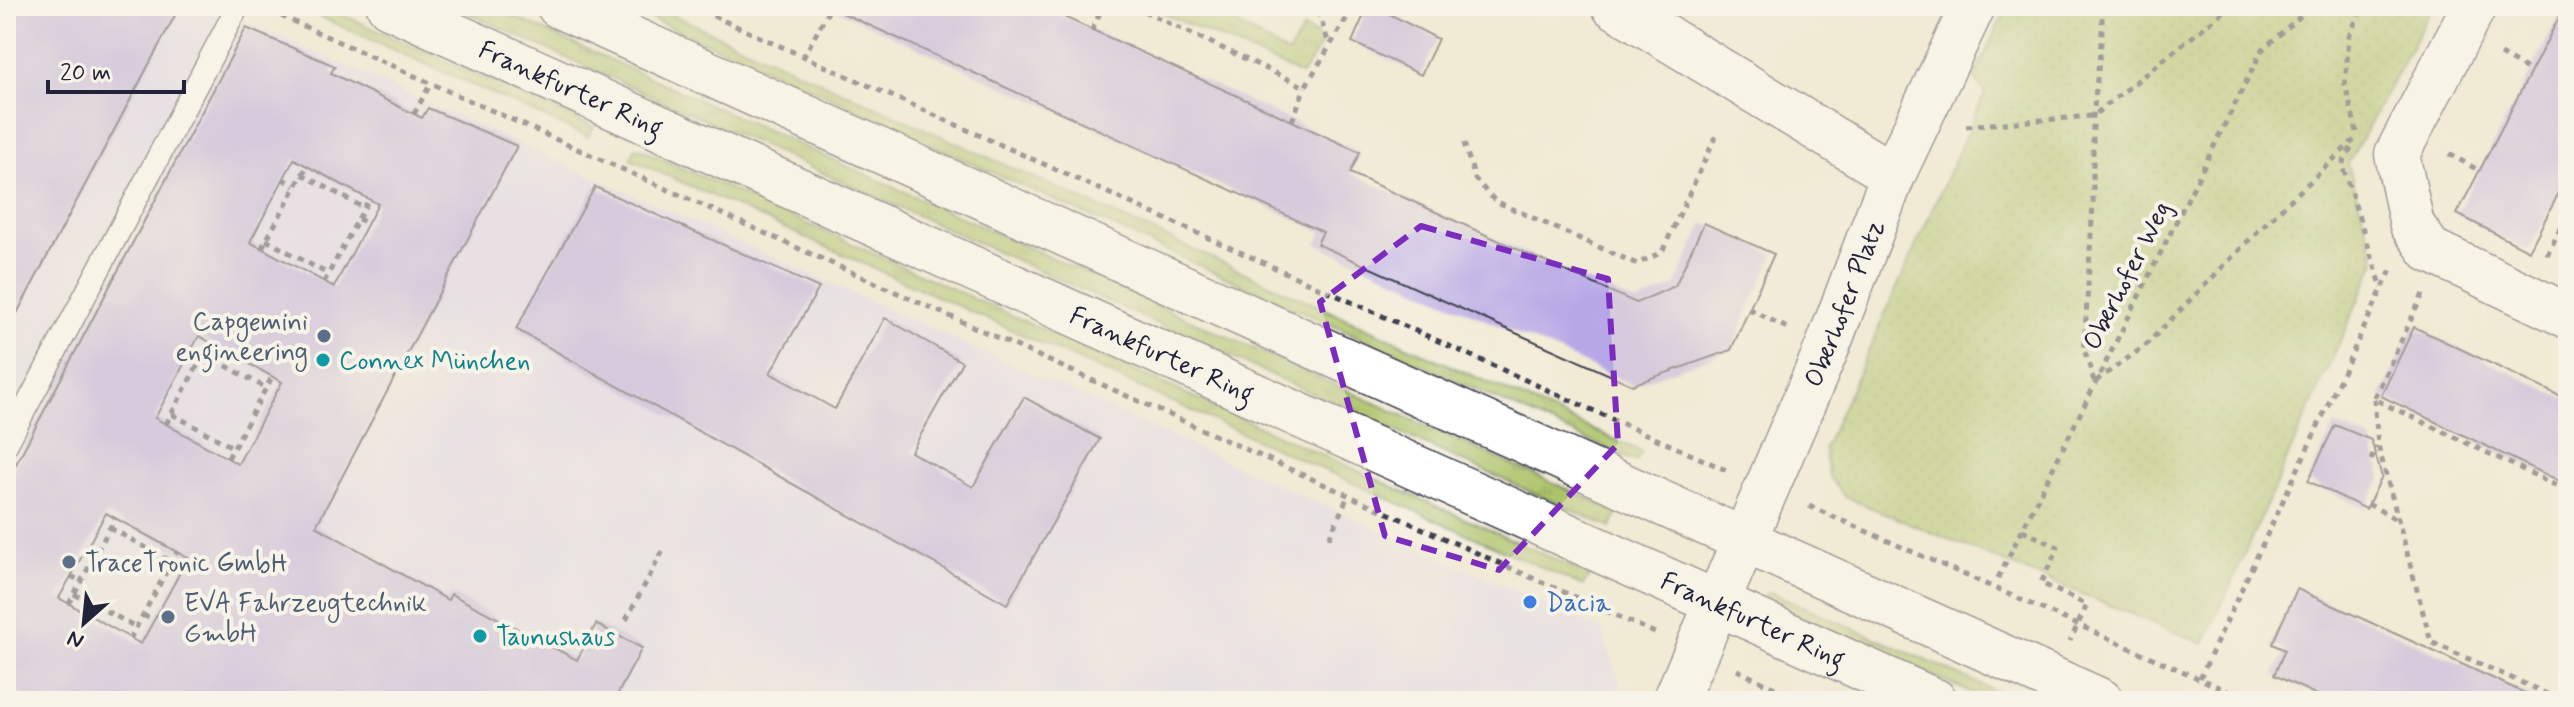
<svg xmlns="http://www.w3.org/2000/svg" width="2574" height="707" viewBox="0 0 2574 707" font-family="Mynerve,sans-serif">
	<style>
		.built { fill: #ddd5f6 }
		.grass { fill: url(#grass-tufts); stroke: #677252; stroke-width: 2 }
		.park { fill: url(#park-dots); stroke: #677252; stroke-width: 2 }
		.building { fill: #b7a7e7; fill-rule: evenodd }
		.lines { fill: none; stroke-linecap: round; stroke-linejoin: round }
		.lane-casing { stroke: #414052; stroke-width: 25 }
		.street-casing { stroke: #414052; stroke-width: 47 }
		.primary-casing { stroke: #414052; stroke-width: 47 }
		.path { stroke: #414052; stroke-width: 5; stroke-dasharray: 6 6; stroke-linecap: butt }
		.lane { stroke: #fff; stroke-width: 22 }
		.street { stroke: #fff; stroke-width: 44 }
		.primary { stroke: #fff; stroke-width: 44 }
		.marked { fill: none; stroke: #7b2cbf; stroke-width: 6; stroke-dasharray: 16 10; stroke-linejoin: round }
		.service-dot { fill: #5c6f8a; stroke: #f7f3e8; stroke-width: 3 }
		.culture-dot { fill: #0f9aa8; stroke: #f7f3e8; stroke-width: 3 }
		.shop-dot { fill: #3f7fe0; stroke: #f7f3e8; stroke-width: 3 }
		.labels { text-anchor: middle; stroke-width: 8; stroke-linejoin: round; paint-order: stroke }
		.street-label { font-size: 26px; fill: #22223b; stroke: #f7f3e8 }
		.service-label { font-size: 26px; fill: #4e5e75; stroke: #f7f3e8; text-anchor: start }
		.culture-label { font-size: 26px; fill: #0d838f; stroke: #f7f3e8; text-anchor: start }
		.shop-label { font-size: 26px; fill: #366cbe; stroke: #f7f3e8; text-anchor: start }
	</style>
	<defs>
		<pattern id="grass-tufts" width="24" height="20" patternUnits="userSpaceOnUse" patternTransform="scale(2)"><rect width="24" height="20" fill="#acc369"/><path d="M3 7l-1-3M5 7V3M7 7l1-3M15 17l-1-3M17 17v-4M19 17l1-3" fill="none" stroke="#94a75c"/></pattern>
		<pattern id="park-dots" width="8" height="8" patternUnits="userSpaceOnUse" patternTransform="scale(2)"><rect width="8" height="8" fill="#acc369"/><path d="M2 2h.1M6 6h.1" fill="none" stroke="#94a75c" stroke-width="1.8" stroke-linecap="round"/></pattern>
	</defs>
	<rect width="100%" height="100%" fill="#f7f3e8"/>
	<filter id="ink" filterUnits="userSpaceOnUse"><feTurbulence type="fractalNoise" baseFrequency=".0125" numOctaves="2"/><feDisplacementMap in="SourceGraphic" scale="16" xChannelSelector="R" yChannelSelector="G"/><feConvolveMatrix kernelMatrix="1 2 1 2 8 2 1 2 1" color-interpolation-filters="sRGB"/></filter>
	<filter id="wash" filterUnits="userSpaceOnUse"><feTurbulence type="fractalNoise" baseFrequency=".006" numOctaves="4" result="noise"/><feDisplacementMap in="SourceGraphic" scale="32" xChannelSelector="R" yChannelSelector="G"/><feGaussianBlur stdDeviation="1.8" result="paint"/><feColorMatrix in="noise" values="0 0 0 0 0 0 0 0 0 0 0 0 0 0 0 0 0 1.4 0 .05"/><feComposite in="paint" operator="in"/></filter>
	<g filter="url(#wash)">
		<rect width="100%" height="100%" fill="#f1ead4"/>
		<!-- built -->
		<polygon class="built" points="6,6 212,6 1602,630 1620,683 1612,701 6,701"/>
		<!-- grass -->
		<g class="grass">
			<polygon points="296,6 323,6 594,127 588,137"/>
			<polygon points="452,6 490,6 1618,512 1611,528"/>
			<polygon points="640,6 653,6 1642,452 1636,462 900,131 837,100 647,17 640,9"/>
			<polygon points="1147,6 1207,6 1288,54 1304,28 1318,36 1321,45 1302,75"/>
			<polygon points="636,147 1590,575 1583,586 630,159"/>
			<polygon points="1768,593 1773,593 2018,701 1990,701 1769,603 1764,596"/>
		</g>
		<!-- park -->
		<polygon class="park" points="2007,6 2433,6 2348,164 2376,261 2204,644 1845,497 1829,476 1824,449 1985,93 1974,78"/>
		<g id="blocks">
			<!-- building -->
			<g class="building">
				<polygon points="13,6 180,6 6,334 6,20"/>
				<polygon points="827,6 1040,6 1360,152 1350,173 1636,303 1675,286 1704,223 1774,254 1731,350 1632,385 1317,244 1323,232"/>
				<polygon points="1368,6 1374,6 1438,39 1421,75 1352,42"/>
				<polygon points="2565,6 2568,6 2568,175 2529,251 2457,214"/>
				<path d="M246 28 335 66 331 73 422 118 428 108 517 146 316 526 448 600 451 594 577 660 596 624 642 648 614 701H35L6 686V483ZM294 159 378 204 334 287 250 242ZM199 336 282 382 238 464 155 418ZM106 513 188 558 141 644 59 598Z"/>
				<polygon points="595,187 819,288 770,373 835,409 885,318 962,362 911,452 973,487 1024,397 1100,439 1007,604 516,329"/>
				<polygon points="2414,327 2568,400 2568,485 2381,396"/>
				<polygon points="2335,425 2371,440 2382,477 2366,509 2308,481"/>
				<polygon points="2297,589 2442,655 2542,701 2330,701 2274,675 2285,650 2272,644"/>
			</g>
		</g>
	</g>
	<g filter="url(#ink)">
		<use href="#blocks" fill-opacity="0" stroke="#414052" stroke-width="2"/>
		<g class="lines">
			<!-- lane casing -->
			<g class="lane-casing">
				<polyline id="lane" points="6,445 238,6"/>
			</g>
			<!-- street casing -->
			<g class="street-casing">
				<g id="street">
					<polyline points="1614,6 1893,175"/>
					<polyline points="2474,6 2397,154 2412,225 2430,250 2568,316"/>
					<path id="s1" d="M1675 701 1827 348 1893 175 1973 6"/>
				</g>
			</g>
			<!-- primary casing -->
			<g class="primary-casing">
				<g id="primary">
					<path id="s2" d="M389 6 1935 701"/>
					<polyline points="559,6 2101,701"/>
				</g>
			</g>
			<!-- path -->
			<g class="path">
				<polyline points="691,6 1726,470"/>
				<polyline points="1133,6 1305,87 1354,6"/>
				<polyline points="1383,10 1385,6"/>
				<polyline points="270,11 1655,633"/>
				<polyline points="1318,11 1329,44"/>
				<polyline points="1092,30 1103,6"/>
				<polyline points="2500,54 2531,71"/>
				<polyline points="803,58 831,6"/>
				<polyline points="414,114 431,83"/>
				<polyline points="1292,121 1305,87"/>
				<polyline points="1966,126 2093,116 2231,6"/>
				<polyline points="2357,132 2345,85 2349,36 2363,6"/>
				<polyline points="1464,143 1475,179 1495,201 1637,264 1662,252 1717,134"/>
				<polyline points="2351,148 2342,165 2364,233"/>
				<polyline points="2449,154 2480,171"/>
				<polyline points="302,174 364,208"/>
				<polyline points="283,179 295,186"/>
				<polyline points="358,219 368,223"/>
				<polyline points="266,240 328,274"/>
				<polyline points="2367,242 2382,288"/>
				<polyline points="262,248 307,166"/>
				<polyline points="2547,255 2568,213"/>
				<polyline points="324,282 369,199"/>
				<polyline points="2423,294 2374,399 2568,491"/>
				<polyline points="1749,309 1787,328"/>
				<polyline points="205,354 266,388"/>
				<polyline points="2094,381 2084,349 2093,203 2093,116 2102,34 2102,6"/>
				<polyline points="2096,381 2146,345 2262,227 2354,140"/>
				<polyline points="2374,399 2378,445 2431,642 2563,701"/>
				<polyline points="172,414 234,448"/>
				<polyline points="166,424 210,342"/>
				<polyline points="228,458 272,377"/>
				<polyline points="2371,460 2377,446"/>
				<polyline points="2368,504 2396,519"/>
				<polyline points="1809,506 2250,701"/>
				<polyline points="110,528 172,562"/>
				<polyline points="2022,530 2058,547 2041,583 2087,605 2070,641"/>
				<polyline points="1329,538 1348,496"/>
				<polyline points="71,576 81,581"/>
				<polyline points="1998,578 2262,50 2312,6"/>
				<polyline points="74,594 136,627"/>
				<polyline points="69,604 115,518"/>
				<polyline points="143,615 154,621"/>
				<polyline points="626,620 665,547"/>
				<polyline points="130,639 177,552"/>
				<polyline points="1737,670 1802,701"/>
				<polyline points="2200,678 2391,270"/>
				<polyline points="16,701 20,693"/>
			</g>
			<!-- lane -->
			<use href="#lane" class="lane"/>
			<!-- street -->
			<use href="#street" class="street"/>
			<!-- primary -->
			<use href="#primary" class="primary"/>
		</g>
	</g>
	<!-- marked area -->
	<path d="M0 0H2574V707H0ZM1421 226 1608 279 1618 444 1499 570 1385 536 1320 302Z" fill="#f1ead4" fill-opacity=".55" fill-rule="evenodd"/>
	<path class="marked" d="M1421 226 1608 279 1618 444 1499 570 1385 536 1320 302Z"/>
	<!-- markers -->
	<g class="service-dot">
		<circle cx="324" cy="336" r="8"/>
		<circle cx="69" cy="562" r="8"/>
		<circle cx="168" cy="617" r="8"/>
	</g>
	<g class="culture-dot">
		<circle cx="323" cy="360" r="8"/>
		<circle cx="480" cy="636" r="8"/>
	</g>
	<circle class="shop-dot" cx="1530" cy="602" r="8"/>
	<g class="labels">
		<!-- street labels -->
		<g class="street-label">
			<text dy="9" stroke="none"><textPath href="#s2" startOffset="200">Frankfurter Ring</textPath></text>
			<text transform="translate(2126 275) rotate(-63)" y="9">Oberhofer Weg</text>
			<text dy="9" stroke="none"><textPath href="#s1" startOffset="432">Oberhofer Platz</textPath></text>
			<text dy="9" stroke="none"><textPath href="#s2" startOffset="848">Frankfurter Ring</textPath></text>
			<text dy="9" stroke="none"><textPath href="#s2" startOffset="1496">Frankfurter Ring</textPath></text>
		</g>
		<!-- service labels -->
		<g class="service-label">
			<text x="308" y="330" text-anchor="end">Capgemini<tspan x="308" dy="30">engineering</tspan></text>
			<text x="85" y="571">TraceTronic GmbH</text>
			<text x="184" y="611">EVA Fahrzeugtechnik<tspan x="184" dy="30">GmbH</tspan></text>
		</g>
		<!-- culture labels -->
		<g class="culture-label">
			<text x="339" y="369">Connex München</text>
			<text x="496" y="645">Taunushaus</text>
		</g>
		<!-- shop labels -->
		<g class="shop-label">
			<text x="1546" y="611">Dacia</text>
		</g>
	</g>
	<!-- margin -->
	<rect width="2574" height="707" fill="none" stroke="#f7f3e8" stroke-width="32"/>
	<!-- north arrow -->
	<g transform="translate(84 623) rotate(207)" stroke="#f7f3e8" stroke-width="6" paint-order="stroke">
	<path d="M0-6L14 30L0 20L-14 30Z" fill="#22223b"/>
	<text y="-12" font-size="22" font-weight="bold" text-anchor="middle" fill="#22223b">N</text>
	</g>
	<!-- scale -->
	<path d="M48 80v12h136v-12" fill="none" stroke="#22223b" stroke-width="4"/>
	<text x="60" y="80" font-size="24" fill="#22223b" stroke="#f7f3e8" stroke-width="6" paint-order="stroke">20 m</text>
</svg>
